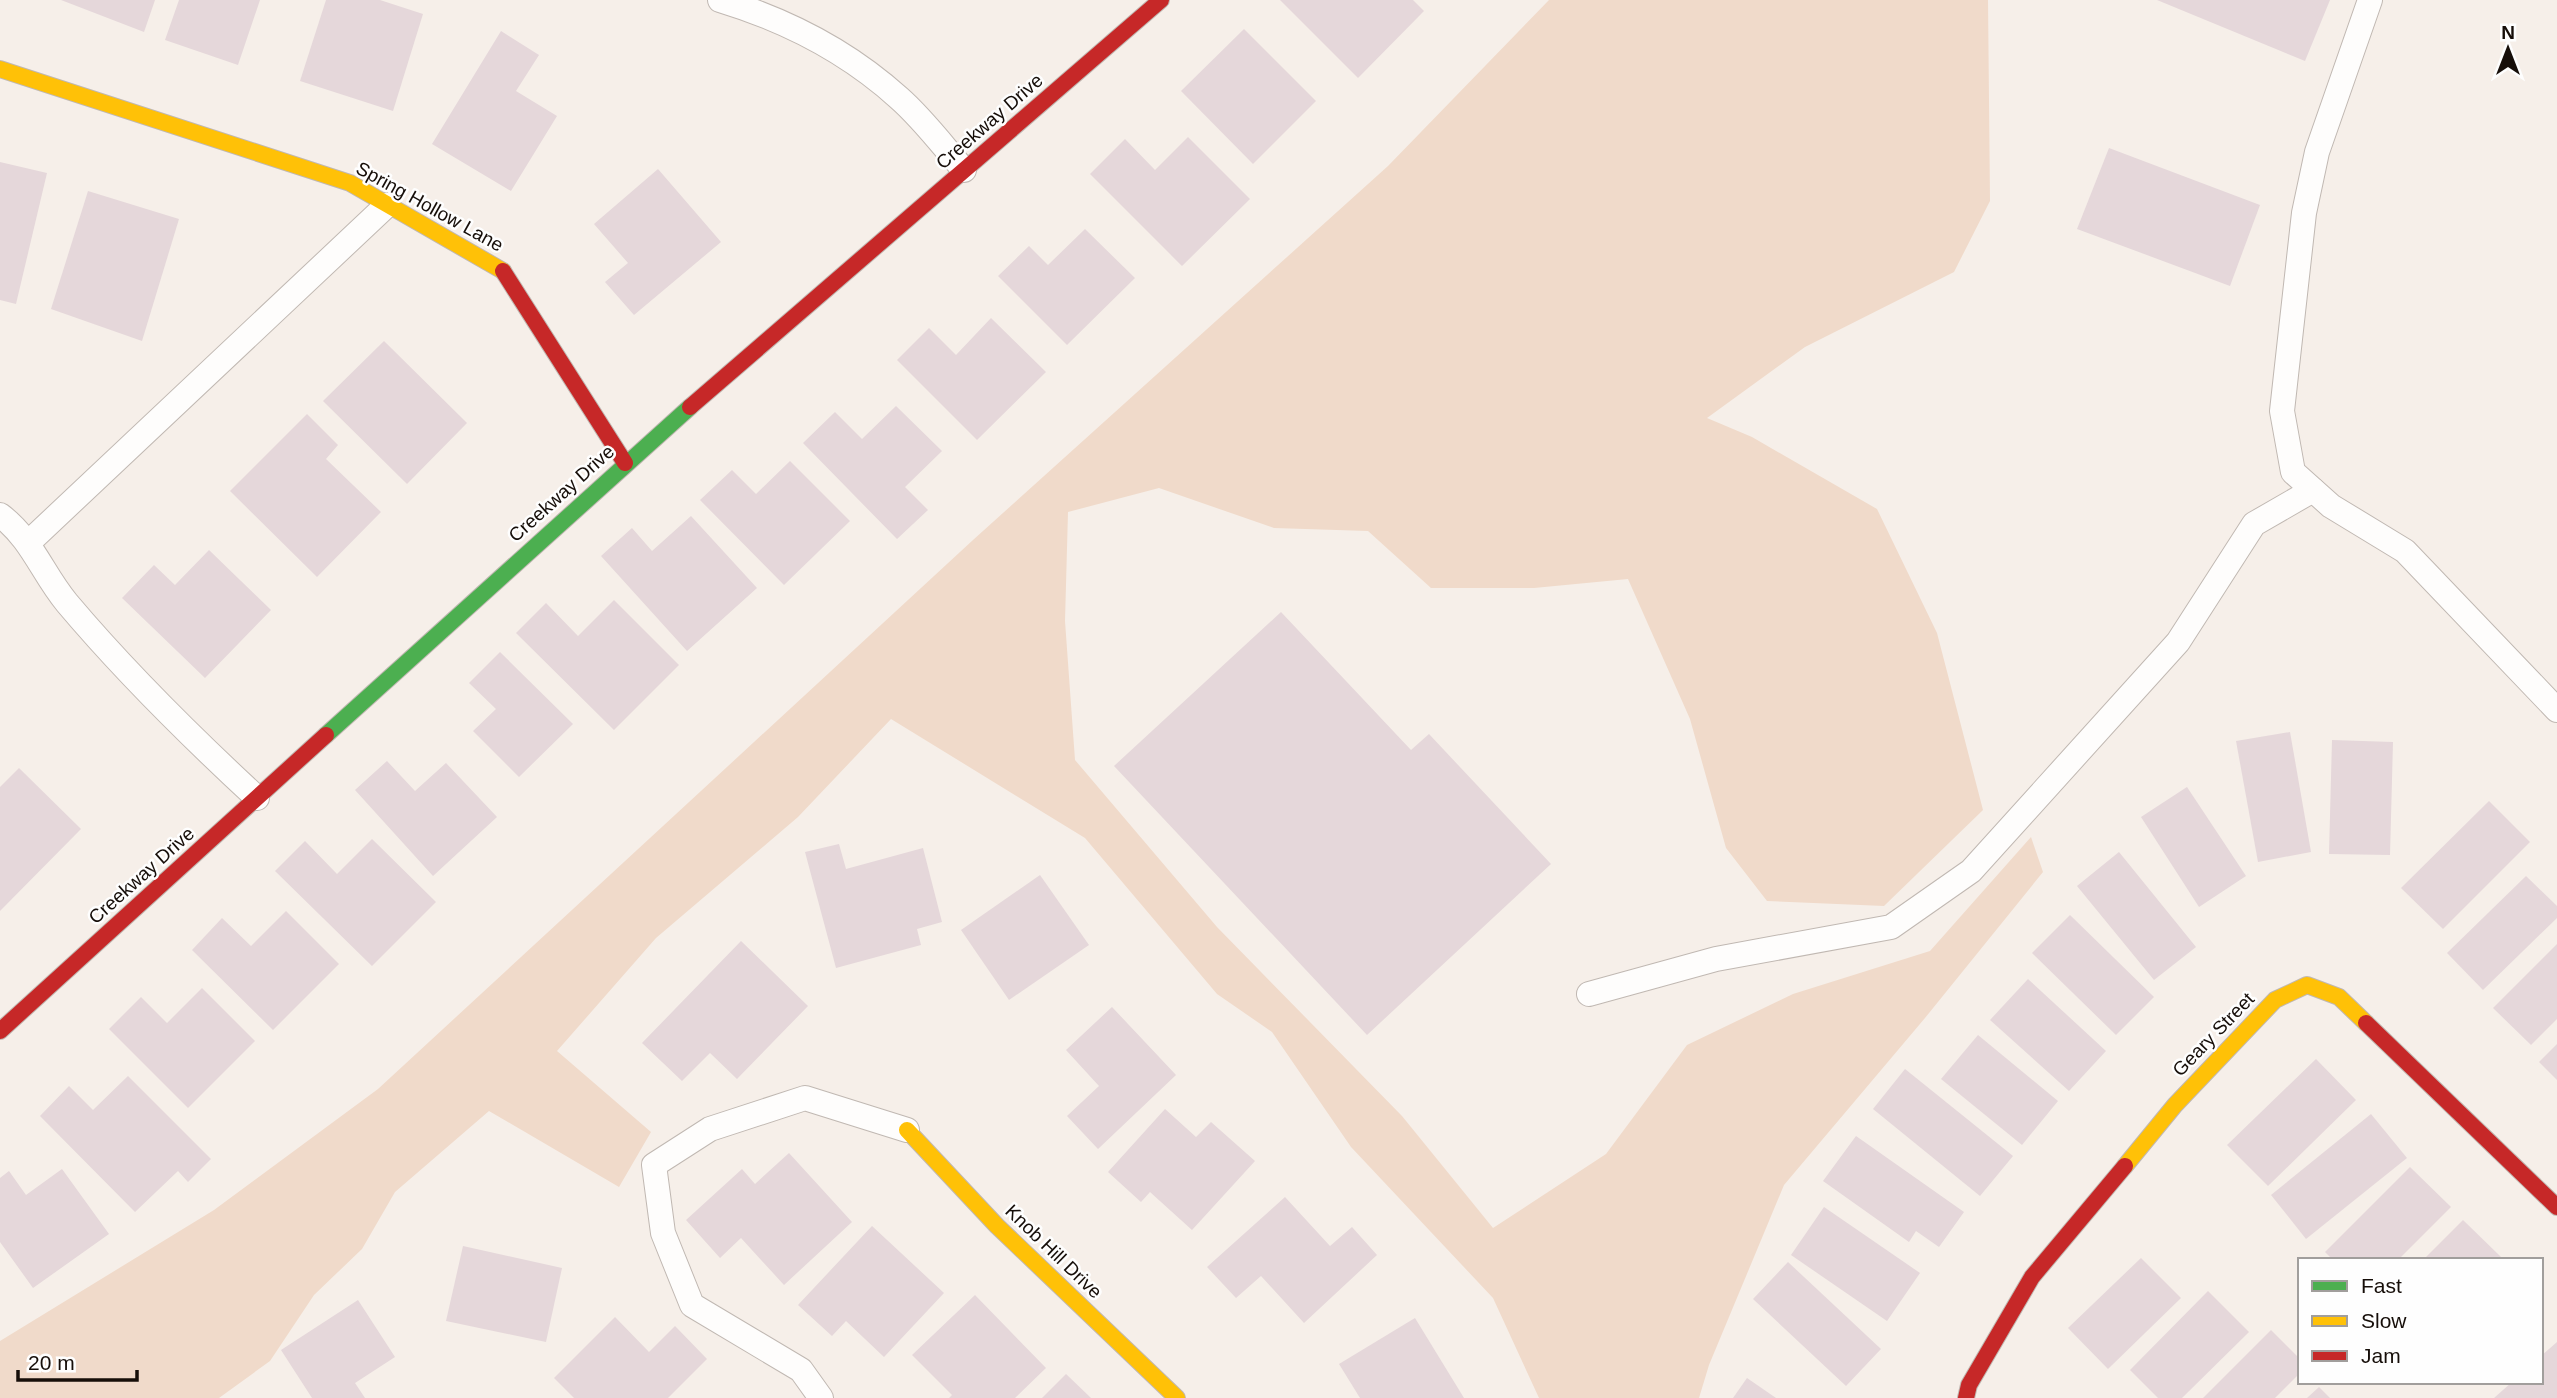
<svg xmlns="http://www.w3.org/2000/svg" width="2557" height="1398" viewBox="0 0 2557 1398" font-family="Helvetica,sans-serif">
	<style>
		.green { fill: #f0daca }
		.building { fill: #e5d7da }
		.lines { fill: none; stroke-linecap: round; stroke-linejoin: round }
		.lane-casing { stroke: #c0b8b2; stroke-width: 26 }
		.fast-casing { stroke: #c0b8b2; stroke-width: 18 }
		.slow-casing { stroke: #c0b8b2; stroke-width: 18 }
		.jam-casing { stroke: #c0b8b2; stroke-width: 18 }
		.lane { stroke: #fefdfc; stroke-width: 24 }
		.fast { stroke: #4caf50; stroke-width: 16 }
		.slow { stroke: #ffc107; stroke-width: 16 }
		.jam { stroke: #c62828; stroke-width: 16 }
		.labels { text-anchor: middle; stroke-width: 5; stroke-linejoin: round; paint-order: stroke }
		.street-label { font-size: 19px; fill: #160e09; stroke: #fefefe }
	</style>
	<rect width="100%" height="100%" fill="#f6efe9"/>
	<!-- green -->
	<polygon class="green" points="1549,0 1988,0 1990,201 1954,272 1805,347 1707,418 1752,437 1877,509 1937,633 1983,810 1884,906 1767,901 1726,848 1690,719 1628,579 1534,588 1431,588 1368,531 1274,528 1159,488 1068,512 1065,621 1075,760 1217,927 1402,1116 1493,1228 1606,1154 1687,1045 1793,994 1930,951 2031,837 2043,872 1925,1018 1784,1185 1709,1365 1699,1398 1539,1398 1493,1298 1351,1147 1272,1032 1217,994 1085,838 891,719 798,817 656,938 557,1051 651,1132 619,1187 489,1111 395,1192 362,1249 314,1295 270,1361 219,1398 0,1398 0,1341 214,1210 378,1089 973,540 1388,166"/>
	<!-- building -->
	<g class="building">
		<polygon points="61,0 155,0 144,32"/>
		<polygon points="179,0 260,0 238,65 165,40"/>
		<polygon points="326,0 380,0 423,14 393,111 300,81"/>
		<polygon points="1280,0 1413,0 1424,11 1358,78"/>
		<polygon points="2157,0 2330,0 2305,61"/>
		<polygon points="1244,29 1316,101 1253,164 1181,91"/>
		<polygon points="501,31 539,55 516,91 557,116 511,191 432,144"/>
		<polygon points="1188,137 1250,199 1182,266 1090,174 1125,139 1155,170"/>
		<polygon points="2109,148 2260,205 2230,286 2077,229"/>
		<polygon points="0,162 47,173 16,304 0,300"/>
		<polygon points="658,169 721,242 634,315 605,282 628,263 594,224"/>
		<polygon points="88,191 179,219 142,341 51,309"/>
		<polygon points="1085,229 1135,278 1067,345 998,276 1029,246 1048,265"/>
		<polygon points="991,318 1046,372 977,440 897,360 929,328 956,355"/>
		<polygon points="384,341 467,423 407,484 323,401"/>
		<polygon points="896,406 942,451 905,487 928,510 897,539 803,443 835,412 862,439"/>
		<polygon points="307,414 338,445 326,459 381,512 317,577 230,491"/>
		<polygon points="790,461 850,521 784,585 700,500 732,470 756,494"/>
		<polygon points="691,516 757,588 687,651 601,556 632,528 652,551"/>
		<polygon points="209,550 271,610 205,678 122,598 154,565 175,585"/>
		<polygon points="614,600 679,665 614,730 516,633 546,603 578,636"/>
		<polygon points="1281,612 1411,750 1429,734 1551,864 1367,1035 1114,766"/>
		<polygon points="500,652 573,724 519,777 473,731 496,709 469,683"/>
		<polygon points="2290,732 2311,852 2258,862 2236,741"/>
		<polygon points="2332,740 2393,742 2390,855 2329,854"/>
		<polygon points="387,761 415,791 446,763 497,817 433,876 355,790"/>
		<polygon points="19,768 81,829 0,911 0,787"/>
		<polygon points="2187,787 2246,876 2199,907 2141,817"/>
		<polygon points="2489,801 2530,842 2443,929 2401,888"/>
		<polygon points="372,839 436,902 372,966 275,871 305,841 337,874"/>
		<polygon points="839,844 846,869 923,848 942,922 917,929 921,945 836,968 805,852"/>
		<polygon points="2119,852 2196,947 2154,980 2077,886"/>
		<polygon points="1040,875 1089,945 1009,1000 961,930"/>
		<polygon points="2526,876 2557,906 2557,918 2483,990 2447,953"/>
		<polygon points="286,911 339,964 273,1030 192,950 222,918 251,946"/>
		<polygon points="2070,915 2154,997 2116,1035 2032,953"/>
		<polygon points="741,941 808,1006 737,1079 710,1053 682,1081 642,1043"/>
		<polygon points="2557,944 2557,1019 2531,1045 2493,1008"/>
		<polygon points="2028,979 2106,1051 2069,1091 1990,1020"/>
		<polygon points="202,988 255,1041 188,1108 109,1029 141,997 167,1023"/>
		<polygon points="1112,1007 1176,1075 1098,1149 1067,1116 1099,1086 1066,1050"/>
		<polygon points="1978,1035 2058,1101 2022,1145 1941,1079"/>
		<polygon points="2557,1044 2557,1080 2539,1062"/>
		<polygon points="2316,1059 2356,1100 2268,1186 2227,1145"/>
		<polygon points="1905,1069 2013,1156 1980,1196 1873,1109"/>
		<polygon points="128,1076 211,1159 188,1182 178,1171 135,1212 40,1116 69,1086 93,1110"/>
		<polygon points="1165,1109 1196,1137 1211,1122 1255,1161 1192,1230 1150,1192 1141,1202 1108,1172"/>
		<polygon points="2371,1114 2407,1158 2306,1239 2271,1195"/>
		<polygon points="1856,1136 1964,1212 1939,1247 1916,1231 1909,1242 1823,1181"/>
		<polygon points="789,1153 852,1222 784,1285 741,1238 720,1258 686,1220 742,1169 755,1184"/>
		<polygon points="2410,1167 2451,1207 2398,1260 2333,1260 2325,1252"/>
		<polygon points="62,1169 109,1234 33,1288 0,1242 0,1178 9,1171 26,1195"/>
		<polygon points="1285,1197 1330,1246 1352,1227 1377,1255 1304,1323 1261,1276 1236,1298 1207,1267"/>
		<polygon points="1824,1207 1920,1273 1887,1321 1791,1255"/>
		<polygon points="2463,1220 2501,1257 2498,1260 2423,1260"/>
		<polygon points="872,1226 944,1293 884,1357 846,1321 832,1336 798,1305"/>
		<polygon points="463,1246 562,1268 546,1342 446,1321"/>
		<polygon points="2141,1258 2181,1298 2108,1369 2068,1328"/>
		<polygon points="1788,1262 1881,1349 1846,1386 1753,1299"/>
		<polygon points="2208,1291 2249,1332 2182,1398 2158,1398 2130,1370"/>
		<polygon points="975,1295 1046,1368 1015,1398 949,1398 952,1395 912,1355"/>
		<polygon points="358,1300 395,1357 355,1383 365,1398 312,1398 281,1350"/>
		<polygon points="615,1317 649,1352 675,1326 707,1359 668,1398 574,1398 554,1378"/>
		<polygon points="1415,1318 1464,1398 1360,1398 1339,1364"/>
		<polygon points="2271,1330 2300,1359 2300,1373 2275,1398 2203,1398"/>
		<polygon points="2557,1342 2557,1398 2494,1398 2512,1382 2541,1382 2541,1356"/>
		<polygon points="1066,1374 1091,1398 1042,1398"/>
		<polygon points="1747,1378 1776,1398 1733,1398"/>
		<polygon points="2319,1387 2330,1398 2307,1398"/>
	</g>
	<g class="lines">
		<!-- lane casing -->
		<g class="lane-casing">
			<g id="lane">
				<path d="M720 0C786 20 847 51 899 98 923 119 943 146 964 170"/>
				<polyline points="2370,0 2317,152 2304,213 2282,411 2293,472 2331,506 2405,551 2557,710"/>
				<path d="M0 515C32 539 42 573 67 603 126 673 190 736 257 798"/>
				<polyline points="28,543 387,205"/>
				<polyline points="1589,994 1716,959 1891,927 1971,871 2178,642 2254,524 2313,490"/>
				<polyline points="821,1398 801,1370 692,1305 663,1233 654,1165 710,1129 805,1098 907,1130"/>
			</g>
		</g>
		<!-- fast casing -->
		<g class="fast-casing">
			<polyline id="fast" points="326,735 690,407"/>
		</g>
		<!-- slow casing -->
		<g class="slow-casing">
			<g id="slow">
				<polyline points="0,69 350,183 503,271"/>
				<polyline points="907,1130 997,1226 1177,1398"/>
				<polyline points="2125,1166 2175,1105 2275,1000 2307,985 2339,997 2366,1023"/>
			</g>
		</g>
		<!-- jam casing -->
		<g class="jam-casing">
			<g id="jam">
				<polyline points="503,271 625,463"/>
				<polyline points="690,407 1161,0"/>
				<polyline points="2366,1023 2557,1207"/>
				<polyline points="0,1031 326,735"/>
				<polyline points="1966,1398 1969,1385 2032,1277 2125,1166"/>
			</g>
		</g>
		<!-- lane -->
		<use href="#lane" class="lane"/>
		<!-- fast -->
		<use href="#fast" class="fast"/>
		<!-- slow -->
		<use href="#slow" class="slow"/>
		<!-- jam -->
		<use href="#jam" class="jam"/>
	</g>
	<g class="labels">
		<!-- street labels -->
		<g class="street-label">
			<text transform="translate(989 121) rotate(-41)" y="7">Creekway Drive</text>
			<text transform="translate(430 206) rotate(29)" y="7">Spring Hollow Lane</text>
			<text transform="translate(561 493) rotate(-42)" y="7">Creekway Drive</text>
			<text transform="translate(141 875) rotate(-42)" y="7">Creekway Drive</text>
			<text transform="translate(2213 1034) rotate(-46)" y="7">Geary Street</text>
			<text transform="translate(1054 1251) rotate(44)" y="7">Knob Hill Drive</text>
		</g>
	</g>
	<!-- legend -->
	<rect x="2298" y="1258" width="245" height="126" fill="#fefefe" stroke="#a19e9c" stroke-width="2"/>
	<rect x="2312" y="1281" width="35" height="10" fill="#4caf50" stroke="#a19e9c" stroke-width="2"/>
	<text x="2361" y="1293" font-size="21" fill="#160e09">Fast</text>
	<rect x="2312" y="1316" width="35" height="10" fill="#ffc107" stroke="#a19e9c" stroke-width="2"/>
	<text x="2361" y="1328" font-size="21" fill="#160e09">Slow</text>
	<rect x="2312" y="1351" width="35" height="10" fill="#c62828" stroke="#a19e9c" stroke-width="2"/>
	<text x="2361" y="1363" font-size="21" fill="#160e09">Jam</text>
	<!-- north arrow -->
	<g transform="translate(2508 49)" stroke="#fefefe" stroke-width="5" paint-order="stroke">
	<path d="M0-5L12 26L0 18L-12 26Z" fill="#160e09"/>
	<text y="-10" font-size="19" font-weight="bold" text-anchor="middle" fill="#160e09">N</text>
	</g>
	<!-- scale -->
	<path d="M18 1370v10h119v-10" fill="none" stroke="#160e09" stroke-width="3.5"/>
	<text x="28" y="1370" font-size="21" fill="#160e09" stroke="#fefefe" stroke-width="5" paint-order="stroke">20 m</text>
</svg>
